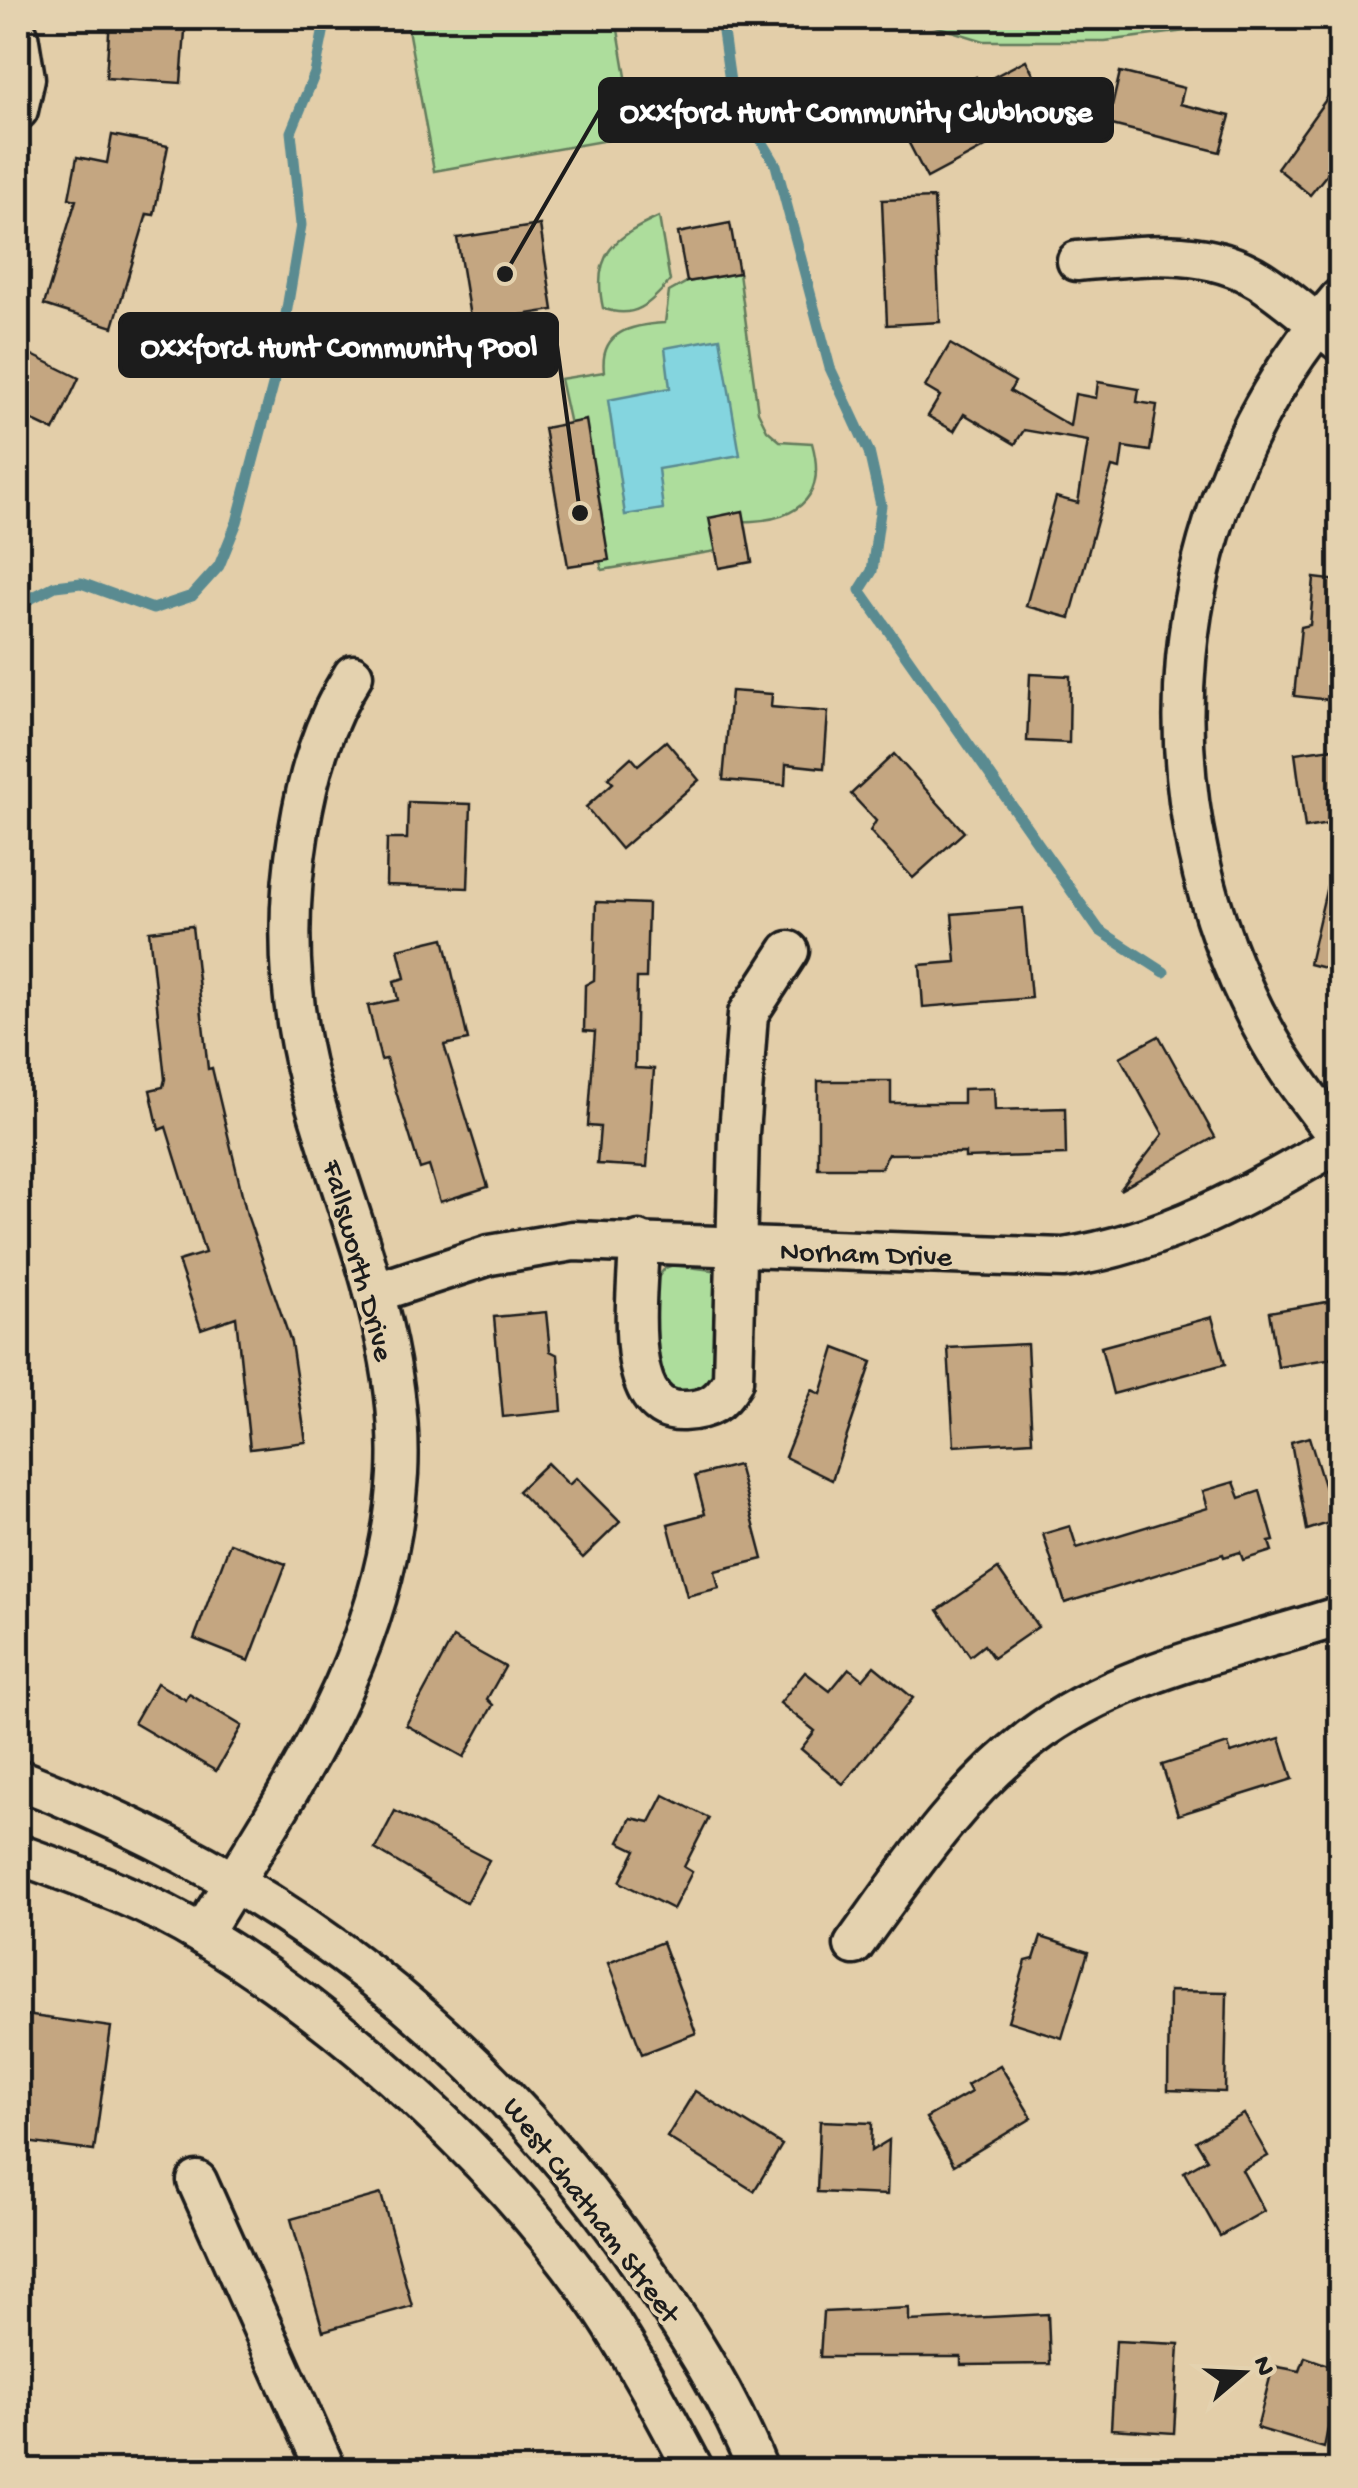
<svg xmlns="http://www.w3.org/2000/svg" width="1358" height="2488" viewBox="0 0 1358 2488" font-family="'Gochi Hand',sans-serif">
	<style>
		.green { fill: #addd9c; stroke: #647c5c; stroke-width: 2.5 }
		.water { fill: #84d5df; stroke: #5a8b91; stroke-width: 2.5 }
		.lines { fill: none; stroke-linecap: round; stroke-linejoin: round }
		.stream { stroke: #5a8b91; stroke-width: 11 }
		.building { fill: #c4a681; stroke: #1c1c1c; stroke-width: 2.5 }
		.minor-casing { stroke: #1c1c1c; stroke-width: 45 }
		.minor { stroke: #e4d2af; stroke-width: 38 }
		.labels { text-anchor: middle; stroke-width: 8; stroke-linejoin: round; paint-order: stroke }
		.street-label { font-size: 30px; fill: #1c1c1c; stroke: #e4d2af }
		.leader { fill: none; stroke: #1c1c1c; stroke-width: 4 }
		.callout-dot { fill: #1c1c1c; stroke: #e4d2af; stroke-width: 4 }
		.callout { fill: #1c1c1c; stroke: #1c1c1c; stroke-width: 4 }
		.callout-label { font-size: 32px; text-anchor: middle; font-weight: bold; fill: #fff }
	</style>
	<rect width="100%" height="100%" fill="#e3cea9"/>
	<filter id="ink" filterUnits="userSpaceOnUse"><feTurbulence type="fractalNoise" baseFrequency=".01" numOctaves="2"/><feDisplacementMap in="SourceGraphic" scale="20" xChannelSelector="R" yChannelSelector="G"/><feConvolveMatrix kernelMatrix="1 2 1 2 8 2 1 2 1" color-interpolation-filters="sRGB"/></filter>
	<g filter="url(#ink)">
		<!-- green -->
		<g class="green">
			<polygon points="406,18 616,18 636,135 434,171"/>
			<polygon points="909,18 1291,18 1105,41 984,41"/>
			<path d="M659 217 670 281C651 303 634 321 603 308 591 254 615 237 659 217Z"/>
			<path d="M739 273 758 412 767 430 780 441 812 443C833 518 766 528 710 518L716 551 602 570 560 379 604 372C599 331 632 325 665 323L669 292 687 282Z"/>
			<polygon points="673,1265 720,1271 721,1368 706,1393 676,1397 654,1370 656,1280 665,1268"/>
		</g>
		<!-- water -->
		<polygon class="water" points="720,338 740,455 658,469 663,509 625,515 608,400 670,388 665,348"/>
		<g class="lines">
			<!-- stream -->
			<g class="stream">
				<polyline points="721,18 731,89 776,165 830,368 869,452 881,505 872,571 860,590 1099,930 1164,972"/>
				<polyline points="18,605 55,586 81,583 153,609 192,596 219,566 237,522 276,374 301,225 291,132 315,73 326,18"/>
			</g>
		</g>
		<!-- building -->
		<g class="building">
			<polygon points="110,18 186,18 181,83 106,78"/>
			<polygon points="1026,60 1053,111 927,178 897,120 976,77 980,84"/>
			<polygon points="1120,72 1184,88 1180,104 1230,116 1220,152 1108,124"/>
			<polygon points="1340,80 1340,158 1310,195 1277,168"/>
			<polygon points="112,135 168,146 154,215 147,214 113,327 44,305 76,200 69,198 77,157 107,163"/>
			<polygon points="934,198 940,322 887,325 882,200"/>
			<polygon points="730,223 739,273 687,282 678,233"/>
			<polygon points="540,225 553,310 471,323 457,238"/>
			<polygon points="950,344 1015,382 1010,391 1070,426 1075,394 1096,398 1098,382 1139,389 1137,402 1157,405 1150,451 1123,447 1120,469 1112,467 1070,618 1026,606 1056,497 1078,503 1088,441 1024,430 1015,444 964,414 954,431 928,416 940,396 925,387"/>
			<polygon points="18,348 79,378 54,431 18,414"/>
			<polygon points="586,420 609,560 568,566 544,428"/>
			<polygon points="743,511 752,562 719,568 709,518"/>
			<polygon points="1314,578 1340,581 1340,701 1294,696 1301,627 1310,625"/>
			<polygon points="1030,674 1070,676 1069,743 1027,741"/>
			<polygon points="731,691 772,694 771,707 828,712 824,768 786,764 785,785 723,780"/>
			<polygon points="666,741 699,780 621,849 586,807 613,783 608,778 631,757 638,765"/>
			<polygon points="1340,747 1340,822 1305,828 1295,753"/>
			<polygon points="894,754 964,832 913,878 870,831 876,821 851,794"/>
			<polygon points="408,802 471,804 468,888 386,885 387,839 407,839"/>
			<polygon points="1329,877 1340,878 1340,972 1309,964"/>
			<polygon points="596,902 648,904 646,978 637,978 635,1068 654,1069 647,1167 597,1164 600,1127 588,1126 595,1032 584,1031 585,985 594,980"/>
			<polygon points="1023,908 1031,998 923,1007 920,965 956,962 952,914"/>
			<polygon points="192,926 208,1069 212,1068 247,1215 291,1342 306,1442 250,1449 236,1317 201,1329 178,1261 205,1253 166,1127 159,1130 150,1090 163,1087 165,1079 149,931"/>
			<polygon points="444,938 468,1040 444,1045 488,1187 440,1202 429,1166 420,1169 386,1059 381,1060 368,1006 398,1000 394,981 405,978 398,949"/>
			<polygon points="1159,1036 1215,1137 1120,1190 1163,1134 1120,1057"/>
			<polygon points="818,1081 891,1081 891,1103 963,1103 963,1089 994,1088 995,1110 1065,1108 1066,1155 965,1158 965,1153 888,1154 881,1168 818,1168"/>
			<polygon points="1338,1300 1340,1357 1278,1367 1269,1312"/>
			<polygon points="546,1312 550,1351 558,1355 562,1411 503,1417 494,1317"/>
			<polygon points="1212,1317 1225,1364 1113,1394 1101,1347"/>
			<polygon points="1027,1344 1032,1441 954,1446 948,1348"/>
			<polygon points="835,1348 872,1362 832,1480 785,1457 812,1390 821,1394"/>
			<polygon points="1309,1437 1335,1521 1307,1530 1291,1442"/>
			<polygon points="547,1463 569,1485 576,1478 620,1522 583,1558 518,1491"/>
			<polygon points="738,1465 763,1559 715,1571 719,1588 687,1596 668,1524 705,1514 695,1476"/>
			<polygon points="1234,1482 1240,1498 1260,1491 1274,1541 1269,1542 1272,1551 1243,1560 1240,1552 1224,1557 1223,1554 1065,1603 1043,1534 1070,1526 1077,1548 1208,1508 1203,1491"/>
			<polygon points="230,1543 286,1564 249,1661 194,1639"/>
			<polygon points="998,1569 1038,1627 993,1658 984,1645 970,1656 938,1610"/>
			<polygon points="453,1638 505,1667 487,1699 493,1705 464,1757 406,1725"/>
			<polygon points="874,1666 913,1698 843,1784 801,1749 815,1731 780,1703 805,1672 830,1691 849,1668 863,1679"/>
			<polygon points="157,1683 186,1700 189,1694 242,1726 216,1771 134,1723"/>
			<polygon points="1280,1738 1293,1779 1178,1815 1162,1765 1228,1744 1231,1753"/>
			<polygon points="664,1795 709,1818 684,1867 692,1872 673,1909 620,1882 636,1850 619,1842 631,1818 650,1822"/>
			<polygon points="395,1811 489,1860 466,1903 375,1849"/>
			<polygon points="1041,1937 1088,1952 1062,2038 1008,2021 1026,1961 1034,1959"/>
			<polygon points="662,1942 696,2033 642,2054 608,1963"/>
			<polygon points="1169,1991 1227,1992 1225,2092 1168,2090"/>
			<polygon points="18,2014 111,2027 94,2151 18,2141"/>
			<polygon points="1000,2065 1032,2118 954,2165 926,2118 971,2092 967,2085"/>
			<polygon points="695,2091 782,2145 754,2191 667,2137"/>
			<polygon points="1244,2114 1268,2156 1242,2170 1264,2211 1220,2236 1184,2172 1207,2159 1196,2141"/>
			<polygon points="820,2121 872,2123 871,2151 889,2140 887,2195 817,2192"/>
			<polygon points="381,2194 412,2306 323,2331 291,2219"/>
			<polygon points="909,2308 909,2321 1048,2314 1050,2364 961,2365 961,2357 820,2357 823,2312"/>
			<polygon points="1116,2341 1179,2344 1174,2433 1111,2429"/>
			<polygon points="1305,2357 1340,2369 1324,2448 1257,2428 1273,2366 1300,2371"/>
		</g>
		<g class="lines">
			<!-- minor casing -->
			<g class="minor-casing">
				<g id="minor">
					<polyline points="18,35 25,78 18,110"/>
					<path d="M1077 261C1139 256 1204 245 1260 280 1288 298 1314 322 1340 342"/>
					<path d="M1340 298C1159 507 1134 801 1270 1041 1290 1076 1316 1108 1340 1140"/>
					<path d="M639 1241C639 1283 618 1414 683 1411 709 1410 720 1403 733 1381L739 1133 748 1014 789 951"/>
					<path d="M374 1293 490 1255 573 1241 1064 1258C1168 1242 1250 1194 1340 1142"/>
					<path d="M18 1779C282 1880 487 2038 646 2272 689 2335 730 2399 758 2470"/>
					<path d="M18 1854C81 1877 146 1900 204 1936 347 2023 506 2168 600 2306 635 2359 665 2415 694 2470"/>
					<path d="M202 1934C291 1786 388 1654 398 1474 405 1340 345 1212 310 1085 288 1002 285 915 299 830 308 774 323 723 353 675"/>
					<path d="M854 1945C906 1873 959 1793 1031 1738 1118 1671 1238 1649 1340 1616"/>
					<polyline points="197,2181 326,2470"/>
				</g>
			</g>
			<!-- minor -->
			<use href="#minor" class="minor"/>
		</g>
	</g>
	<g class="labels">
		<!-- street labels -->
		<g class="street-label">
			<text transform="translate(866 1252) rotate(2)" y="10">Norham Drive</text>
			<text transform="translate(360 1260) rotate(75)" y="10">Fallsworth Drive</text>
			<text transform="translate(593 2209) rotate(53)" y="10">West Chatham Street</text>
		</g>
	</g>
	<!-- callouts -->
	<path class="leader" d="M505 274L600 110M580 513L557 345"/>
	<g class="callout-dot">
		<circle cx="505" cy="274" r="10"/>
		<circle cx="580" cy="513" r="10"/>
	</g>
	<g class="callout">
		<rect x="600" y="79" width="512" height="62" rx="10"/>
		<rect x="120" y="314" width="437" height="62" rx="10"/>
	</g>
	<g class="callout-label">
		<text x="856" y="121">Oxxford Hunt Community Clubhouse</text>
		<text x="339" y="356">Oxxford Hunt Community Pool</text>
	</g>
	<!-- margin -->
	<rect width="1358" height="2488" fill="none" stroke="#e4d2af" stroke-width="60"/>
	<rect x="30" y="30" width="1298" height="2428" fill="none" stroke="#1c1c1c" stroke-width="4" filter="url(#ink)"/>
	<!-- north arrow -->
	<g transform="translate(1243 2373) rotate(71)" stroke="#e4d2af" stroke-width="8" paint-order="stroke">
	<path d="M0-8L18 38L0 25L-18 38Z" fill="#1c1c1c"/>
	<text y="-15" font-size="28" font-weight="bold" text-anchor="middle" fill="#1c1c1c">N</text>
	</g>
</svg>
